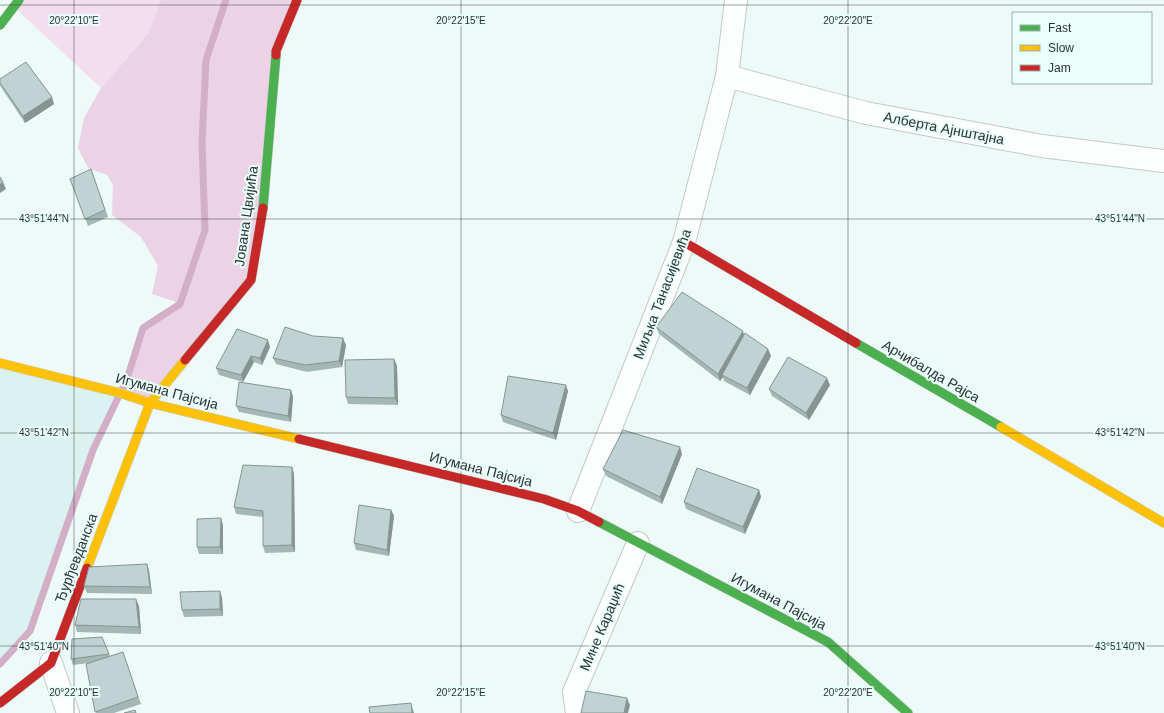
<svg xmlns="http://www.w3.org/2000/svg" width="1164" height="713" viewBox="0 0 1164 713" font-family="Helvetica,sans-serif">
	<style>
		.built { fill: #dbf3f0 }
		.green { fill: #f2deec }
		.forest { fill: #ecd2e5 }
		.lines { fill: none; stroke-linecap: round; stroke-linejoin: round }
		.stream { stroke: #d2afc6; stroke-width: 7 }
		.street-casing { stroke: #c0cac9; stroke-width: 24 }
		.fast-casing { stroke: #c0cac9; stroke-width: 10 }
		.slow-casing { stroke: #c0cac9; stroke-width: 10 }
		.jam-casing { stroke: #c0cac9; stroke-width: 10 }
		.street { stroke: #fcfefe; stroke-width: 22 }
		.fast { stroke: #4caf50; stroke-width: 9 }
		.slow { stroke: #ffc107; stroke-width: 9 }
		.jam { stroke: #c62828; stroke-width: 9 }
		.wall { fill: #a4b6b5 }
		.shaded-wall { fill: #869493 }
		.building { fill: #bfd4d2; stroke: #869493 }
		.ticks { fill: none; stroke: #293332; stroke-width: 1; stroke-opacity: 0.45 }
		.labels { text-anchor: middle; stroke-width: 4; stroke-linejoin: round; paint-order: stroke }
		.street-label { font-size: 14px; fill: #293332; stroke: #eafefc }
		.ticks-label { font-size: 10px; text-anchor: middle; fill: #293332; stroke: #eafefc; stroke-width: 4; stroke-linejoin: round; paint-order: stroke }
	</style>
	<rect width="100%" height="100%" fill="#eefaf8"/>
	<!-- built -->
	<polygon class="built" points="0,363 120,393 93,450 30,631 0,664"/>
	<!-- green -->
	<polygon class="green" points="19,0 161,0 148,34 101,88 14,7"/>
	<!-- forest -->
	<polygon class="forest" points="161,0 297,0 276,51 251,280 150,403 120,393 127,379 143,328 179,303 152,294 158,266 141,237 112,215 113,185 107,175 88,168 78,148 84,118 101,88 148,34"/>
	<g class="lines">
		<!-- stream -->
		<polyline class="stream" points="0,664 30,631 93,450 127,379 143,328 180,304 205,230 202,143 206,60 226,0"/>
		<!-- street casing -->
		<g class="street-casing">
			<g id="street">
				<polyline points="727,76 866,113 1042,146 1164,161"/>
				<polyline points="578,511 684,242 727,76 736,0"/>
				<polyline points="51,663 68,713"/>
				<polyline points="577,713 574,692 638,543"/>
			</g>
		</g>
		<!-- fast casing -->
		<g class="fast-casing">
			<g id="fast">
				<polyline points="0,25 19,0"/>
				<polyline points="263,208 276,55"/>
				<polyline points="856,343 1001,427"/>
				<polyline points="599,522 828,642 908,713"/>
			</g>
		</g>
		<!-- slow casing -->
		<g class="slow-casing">
			<g id="slow">
				<polyline points="0,363 120,393 150,403 299,439"/>
				<polyline points="1001,427 1164,523"/>
				<polyline points="87,568 150,403 185,360"/>
			</g>
		</g>
		<!-- jam casing -->
		<g class="jam-casing">
			<g id="jam">
				<polyline points="276,55 276,51 297,0"/>
				<polyline points="684,242 856,343"/>
				<polyline points="185,360 251,280 263,208"/>
				<polyline points="299,439 544,499 578,511 599,522"/>
				<polyline points="0,703 51,663 87,568"/>
			</g>
		</g>
		<!-- street -->
		<use href="#street" class="street"/>
		<!-- fast -->
		<use href="#fast" class="fast"/>
		<!-- slow -->
		<use href="#slow" class="slow"/>
		<!-- jam -->
		<use href="#jam" class="jam"/>
	</g>
	<!-- wall -->
	<g class="wall">
		<polygon points="0,79 54,104 25,123 1,87 0,85"/>
		<polygon points="91,169 108,217 88,226 70,179"/>
		<polygon points="656,327 744,335 768,349 771,356 750,395 724,381 723,377 720,381 659,334"/>
		<polygon points="313,336 346,345 342,367 307,372 276,364 273,358"/>
		<polygon points="270,347 262,365 254,362 243,382 219,375 216,368"/>
		<polygon points="394,359 397,366 398,405 348,404 346,397"/>
		<polygon points="830,385 809,420 772,396 769,389"/>
		<polygon points="291,390 293,397 291,422 239,412 236,406"/>
		<polygon points="568,391 556,440 503,422 501,415"/>
		<polygon points="682,454 662,504 606,476 603,469"/>
		<polygon points="292,467 294,474 295,552 265,553 263,546 263,517 236,514 234,507"/>
		<polygon points="759,490 761,497 745,534 686,509 684,502"/>
		<polygon points="391,510 394,516 389,556 356,550 354,543"/>
		<polygon points="223,525 223,554 199,554 197,547"/>
		<polygon points="147,564 149,571 152,594 87,593 84,586"/>
		<polygon points="220,591 222,598 223,616 184,617 182,610"/>
		<polygon points="139,606 141,634 77,632 75,625"/>
		<polygon points="102,637 110,656 123,652 141,704 114,713 96,713 89,663 73,665 71,659"/>
	</g>
	<!-- shaded-wall -->
	<g class="shaded-wall">
		<polygon points="52,97 54,104 25,123 23,116"/>
		<polygon points="3,182 6,189 0,193 0,185"/>
		<polygon points="743,331 745,338 722,375 723,377 720,381 718,374"/>
		<polygon points="343,338 346,345 342,367 339,361"/>
		<polygon points="268,340 270,347 262,365 260,358"/>
		<polygon points="768,349 771,356 750,395 747,388"/>
		<polygon points="251,356 254,362 243,382 241,375"/>
		<polygon points="394,359 397,366 398,405 395,398"/>
		<polygon points="827,378 830,385 809,420 806,413"/>
		<polygon points="566,385 568,391 556,440 553,433"/>
		<polygon points="291,390 293,397 291,422 288,416"/>
		<polygon points="680,447 682,454 662,504 660,497"/>
		<polygon points="292,467 294,474 295,552 292,545"/>
		<polygon points="759,490 761,497 745,534 743,527"/>
		<polygon points="391,510 394,516 389,556 387,550"/>
		<polygon points="221,518 223,525 223,554 220,547"/>
		<polygon points="147,564 149,571 152,594 150,587"/>
		<polygon points="220,591 222,598 223,616 220,609"/>
		<polygon points="136,599 139,606 141,634 139,627"/>
		<polygon points="627,698 630,705 628,713 624,713"/>
		<polygon points="411,703 413,710 414,713 412,713"/>
	</g>
	<!-- building -->
	<g class="building">
		<polygon points="26,62 52,97 23,116 0,83 0,79"/>
		<polygon points="91,169 105,210 85,219 70,179"/>
		<polygon points="0,177 3,182 0,185"/>
		<polygon points="682,292 743,331 718,374 656,327"/>
		<polygon points="285,327 313,336 343,338 339,361 305,365 273,358"/>
		<polygon points="237,329 268,340 260,358 251,356 241,375 216,368"/>
		<polygon points="745,333 768,349 747,388 722,375"/>
		<polygon points="788,357 827,378 806,413 769,389"/>
		<polygon points="394,359 395,398 346,397 345,360"/>
		<polygon points="508,376 566,385 553,433 501,415"/>
		<polygon points="239,382 291,390 288,416 236,406"/>
		<polygon points="623,430 680,447 660,497 603,469"/>
		<polygon points="243,465 292,467 292,545 263,546 263,511 234,507"/>
		<polygon points="697,468 759,490 743,527 684,502"/>
		<polygon points="359,505 391,510 387,550 354,543"/>
		<polygon points="221,518 220,547 197,547 197,519"/>
		<polygon points="147,564 150,587 84,586 89,567"/>
		<polygon points="220,591 220,609 182,610 180,592"/>
		<polygon points="81,599 136,599 139,627 75,625"/>
		<polygon points="102,637 109,654 71,659 72,639"/>
		<polygon points="123,652 138,697 95,712 86,664"/>
		<polygon points="586,691 627,698 624,713 581,713"/>
		<polygon points="411,703 412,713 370,713 369,707"/>
		<polygon points="135,710 136,713 124,713"/>
	</g>
	<!-- ticks -->
	<path class="ticks" d="M74 0V713M461 0V713M848 0V713M0 5H1164M0 219H1164M0 433H1164M0 646H1164"/>
	<g class="labels">
		<!-- street labels -->
		<g class="street-label">
			<text transform="translate(944 128) rotate(11)" y="5">Алберта Ајнштајна</text>
			<text transform="translate(246 216) rotate(-82)" y="5">Јована Цвијића</text>
			<text transform="translate(662 294) rotate(-69)" y="5">Миљка Танасијевића</text>
			<text transform="translate(931 371) rotate(30)" y="5">Арчибалда Рајса</text>
			<text transform="translate(167 391) rotate(15)" y="5">Игумана Пајсија</text>
			<text transform="translate(481 469) rotate(14)" y="5">Игумана Пајсија</text>
			<text transform="translate(76 558) rotate(-69)" y="5">Ђурђевданска</text>
			<text transform="translate(779 601) rotate(28)" y="5">Игумана Пајсија</text>
			<text transform="translate(602 627) rotate(-67)" y="5">Мине Караџић</text>
		</g>
	</g>
	<g class="ticks-label">
		<text x="74" y="24">20°22'10"E</text>
		<text x="461" y="24">20°22'15"E</text>
		<text x="848" y="24">20°22'20"E</text>
		<text x="44" y="222">43°51'44"N</text>
		<text x="1120" y="222">43°51'44"N</text>
		<text x="44" y="436">43°51'42"N</text>
		<text x="1120" y="436">43°51'42"N</text>
		<text x="44" y="650">43°51'40"N</text>
		<text x="1120" y="650">43°51'40"N</text>
		<text x="74" y="696">20°22'10"E</text>
		<text x="461" y="696">20°22'15"E</text>
		<text x="848" y="696">20°22'20"E</text>
	</g>
	<!-- legend -->
	<rect x="1012" y="12" width="140" height="72" fill="#eafefc" stroke="#9dadab"/>
	<rect x="1020" y="25" width="20" height="6" fill="#4caf50" stroke="#9dadab"/>
	<text x="1048" y="32" font-size="12" fill="#293332">Fast</text>
	<rect x="1020" y="45" width="20" height="6" fill="#ffc107" stroke="#9dadab"/>
	<text x="1048" y="52" font-size="12" fill="#293332">Slow</text>
	<rect x="1020" y="65" width="20" height="6" fill="#c62828" stroke="#9dadab"/>
	<text x="1048" y="72" font-size="12" fill="#293332">Jam</text>
</svg>
